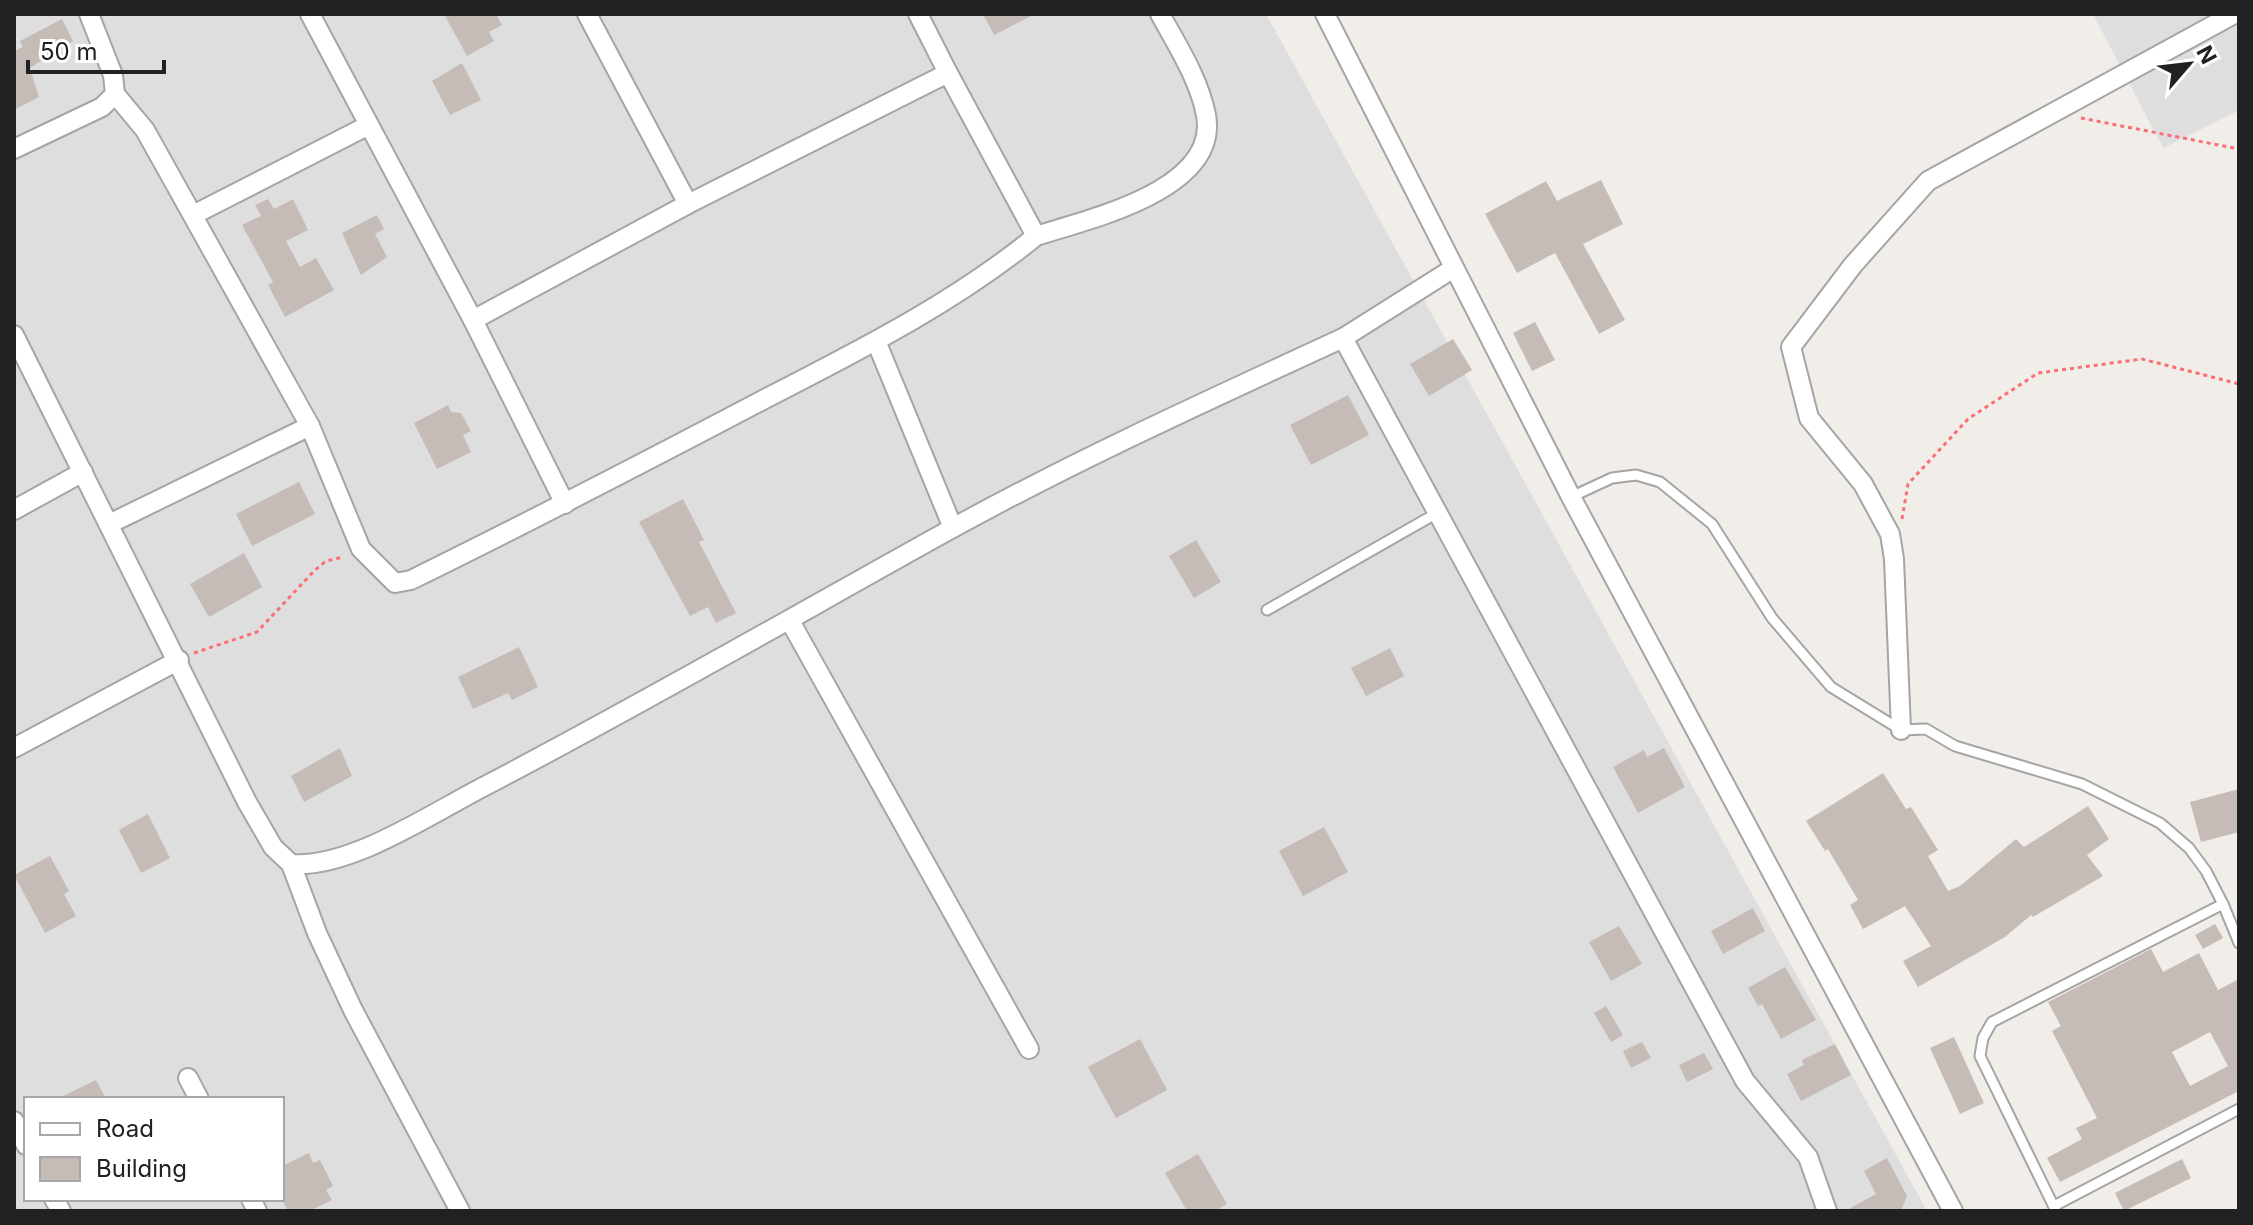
<svg xmlns="http://www.w3.org/2000/svg" width="2253" height="1225" viewBox="0 0 2253 1225" font-family="Inter,sans-serif">
	<style>
		.residential { fill: #dfdede; fill-rule: evenodd }
		.building { fill: #c6bcb7; fill-rule: evenodd }
		.lines { fill: none; stroke-linecap: round; stroke-linejoin: round }
		.service-casing { stroke: #a5a5a5; stroke-width: 13 }
		.minor-casing { stroke: #a5a5a5; stroke-width: 22 }
		.path { stroke: #fc6e73; stroke-width: 3; stroke-dasharray: 4 4; stroke-linecap: butt }
		.service { stroke: #fff; stroke-width: 9 }
		.minor { stroke: #fff; stroke-width: 18 }
	</style>
	<rect width="100%" height="100%" fill="#f1ede8"/>
	<!-- residential -->
	<g class="residential">
		<path d="M14 14H1266L1927 1211H14ZM26 1099H282V1199H26Z"/>
		<polygon points="2093,14 2239,14 2239,110 2163,148"/>
	</g>
	<!-- building -->
	<g class="building">
		<polygon points="444,14 496,14 502,25 489,32 494,41 467,56"/>
		<polygon points="983,14 1035,14 994,35"/>
		<polygon points="62,19 73,41 30,68 39,97 14,110 14,51 23,47 20,41"/>
		<polygon points="462,63 481,100 450,115 432,81"/>
		<polygon points="1601,180 1623,224 1583,244 1625,320 1599,334 1555,253 1517,273 1485,214 1546,181 1557,201"/>
		<polygon points="268,199 274,209 293,199 308,230 286,241 300,267 316,258 334,290 285,317 268,285 273,282 242,225 261,216 255,205"/>
		<polygon points="377,215 384,229 375,234 387,257 361,275 342,233"/>
		<polygon points="1535,322 1555,360 1532,371 1513,333"/>
		<polygon points="1453,339 1472,370 1429,396 1410,364"/>
		<polygon points="1348,395 1369,435 1311,465 1290,425"/>
		<polygon points="448,405 451,412 461,413 471,431 463,435 471,452 437,469 414,423"/>
		<polygon points="299,482 315,514 252,546 236,514"/>
		<polygon points="683,499 704,540 699,542 736,613 716,623 708,607 690,616 639,522"/>
		<polygon points="1196,540 1221,582 1194,598 1169,556"/>
		<polygon points="244,553 262,587 209,617 190,584"/>
		<polygon points="519,647 538,687 512,700 508,693 473,709 458,677"/>
		<polygon points="1390,648 1404,676 1366,696 1351,668"/>
		<polygon points="340,748 352,776 304,802 291,776"/>
		<polygon points="1664,748 1685,787 1638,813 1613,767 1644,750 1647,757"/>
		<polygon points="1883,773 1906,809 1911,807 1938,850 1928,856 1948,891 1960,886 2016,839 2024,847 2088,806 2109,839 2087,855 2103,876 2033,917 2031,915 2005,937 1918,987 1903,961 1931,946 1905,906 1863,929 1850,905 1858,900 1828,849 1825,851 1806,821"/>
		<polygon points="2239,789 2239,832 2201,842 2190,802"/>
		<polygon points="148,814 170,858 141,873 119,830"/>
		<polygon points="1324,827 1348,872 1303,896 1279,851"/>
		<polygon points="50,856 69,891 64,894 76,916 45,933 14,875"/>
		<polygon points="1753,908 1765,931 1723,954 1711,931"/>
		<polygon points="2215,924 2223,938 2203,949 2195,935"/>
		<polygon points="1619,926 1642,964 1611,981 1589,942"/>
		<path d="M2151 949 2163 972 2199 953 2218 990 2239 979V1091L2060 1182 2047 1158 2082 1139 2076 1128 2097 1118 2052 1031 2061 1026 2048 1002ZM2210 1032 2228 1066 2190 1086 2172 1052Z"/>
		<polygon points="1785,967 1816,1020 1781,1039 1762,1004 1758,1006 1748,988"/>
		<polygon points="1606,1006 1623,1035 1611,1042 1594,1013"/>
		<polygon points="1954,1037 1984,1103 1960,1114 1930,1048"/>
		<polygon points="1140,1039 1167,1090 1116,1118 1088,1067"/>
		<polygon points="1642,1042 1651,1058 1631,1068 1623,1051"/>
		<polygon points="1835,1044 1851,1075 1801,1101 1787,1074 1804,1065 1802,1060"/>
		<polygon points="1704,1053 1713,1069 1687,1082 1679,1065"/>
		<polygon points="96,1080 106,1099 57,1099"/>
		<polygon points="309,1153 313,1163 320,1160 333,1186 326,1190 332,1200 309,1211 288,1211 282,1199 282,1166"/>
		<polygon points="1198,1154 1227,1204 1215,1211 1187,1211 1165,1173"/>
		<polygon points="1887,1158 1907,1196 1901,1211 1845,1211 1876,1194 1864,1171"/>
		<polygon points="2182,1159 2191,1178 2124,1211 2115,1193"/>
	</g>
	<g class="lines">
		<!-- service casing -->
		<g class="service-casing">
			<g id="service">
				<polyline points="1571,497 1612,478 1636,475 1660,482 1712,524 1772,618 1831,687 1901,730 1926,729 1955,746 2082,784 2160,823 2189,848 2206,871 2223,904"/>
				<polyline points="1267,610 1437,513"/>
				<polyline points="2054,1206 2239,1109"/>
				<polyline points="2056,1211 1980,1056 1983,1038 1992,1022 2223,904 2239,943"/>
			</g>
		</g>
		<!-- minor casing -->
		<g class="minor-casing">
			<g id="minor">
				<polyline points="310,14 473,320 565,504"/>
				<polyline points="587,14 688,204"/>
				<polyline points="918,14 948,73"/>
				<polyline points="1325,14 1571,497 1953,1211"/>
				<path d="M115 94 145 130 310 426 361 549 395 583 411 580C529 522 645 462 761 401 856 352 953 304 1036 236L948 73 688 204 473 320"/>
				<polyline points="14,149 102,107 115,94 113,75 89,14"/>
				<polyline points="193,215 369,125"/>
				<path d="M1036 236C1089 219 1220 190 1206 115 1199 79 1177 45 1160 14"/>
				<polyline points="1454,268 1343,338 1745,1081 1808,1157 1827,1211"/>
				<polyline points="14,335 247,802 273,847 291,864 317,933 353,1010 460,1211"/>
				<polyline points="876,341 953,528"/>
				<polyline points="14,510 83,472"/>
				<polyline points="109,524 310,426"/>
				<polyline points="790,621 1029,1049"/>
				<polyline points="1901,730 1894,559 1890,534 1863,484 1809,418 1791,347 1853,265 1928,181 2234,14"/>
				<polyline points="14,748 179,660"/>
				<path d="M291 864C350 869 432 813 485 786 642 704 796 615 951 529 1078 459 1211 399 1343 338"/>
				<polyline points="188,1078 199,1099"/>
				<polyline points="14,1121 26,1145"/>
				<polyline points="54,1199 61,1211"/>
				<polyline points="251,1199 257,1211"/>
			</g>
		</g>
		<!-- path -->
		<g class="path">
			<polyline points="2081,118 2239,149"/>
			<polyline points="1902,519 1908,484 1968,419 2038,373 2142,359 2239,384"/>
			<polyline points="194,653 257,632 314,571 326,561 343,557"/>
		</g>
		<!-- service -->
		<use href="#service" class="service"/>
		<!-- minor -->
		<use href="#minor" class="minor"/>
	</g>
	<!-- border -->
	<rect width="2253" height="1225" fill="none" stroke="#212121" stroke-width="32"/>
	<!-- legend -->
	<rect x="24" y="1097" width="260" height="104" fill="#ffffff" stroke="#a6a6a6" stroke-width="2"/>
	<rect x="40" y="1123" width="40" height="12" fill="#ffffff" stroke="#a6a6a6" stroke-width="2"/>
	<text x="96" y="1137" font-size="24" fill="#212121">Road</text>
	<rect x="40" y="1157" width="40" height="24" fill="#c6bcb7" stroke="#a6a6a6" stroke-width="2"/>
	<text x="96" y="1177" font-size="24" fill="#212121">Building</text>
	<!-- north arrow -->
	<g transform="translate(2189 64) rotate(62)" stroke="#ffffff" stroke-width="6" paint-order="stroke">
	<path d="M0-6L14 30L0 20L-14 30Z" fill="#212121"/>
	<text y="-12" font-size="22" font-weight="bold" text-anchor="middle" fill="#212121">N</text>
	</g>
	<!-- scale -->
	<path d="M28 60v12h136v-12" fill="none" stroke="#212121" stroke-width="4"/>
	<text x="40" y="60" font-size="24" fill="#212121" stroke="#ffffff" stroke-width="6" paint-order="stroke">50 m</text>
</svg>
